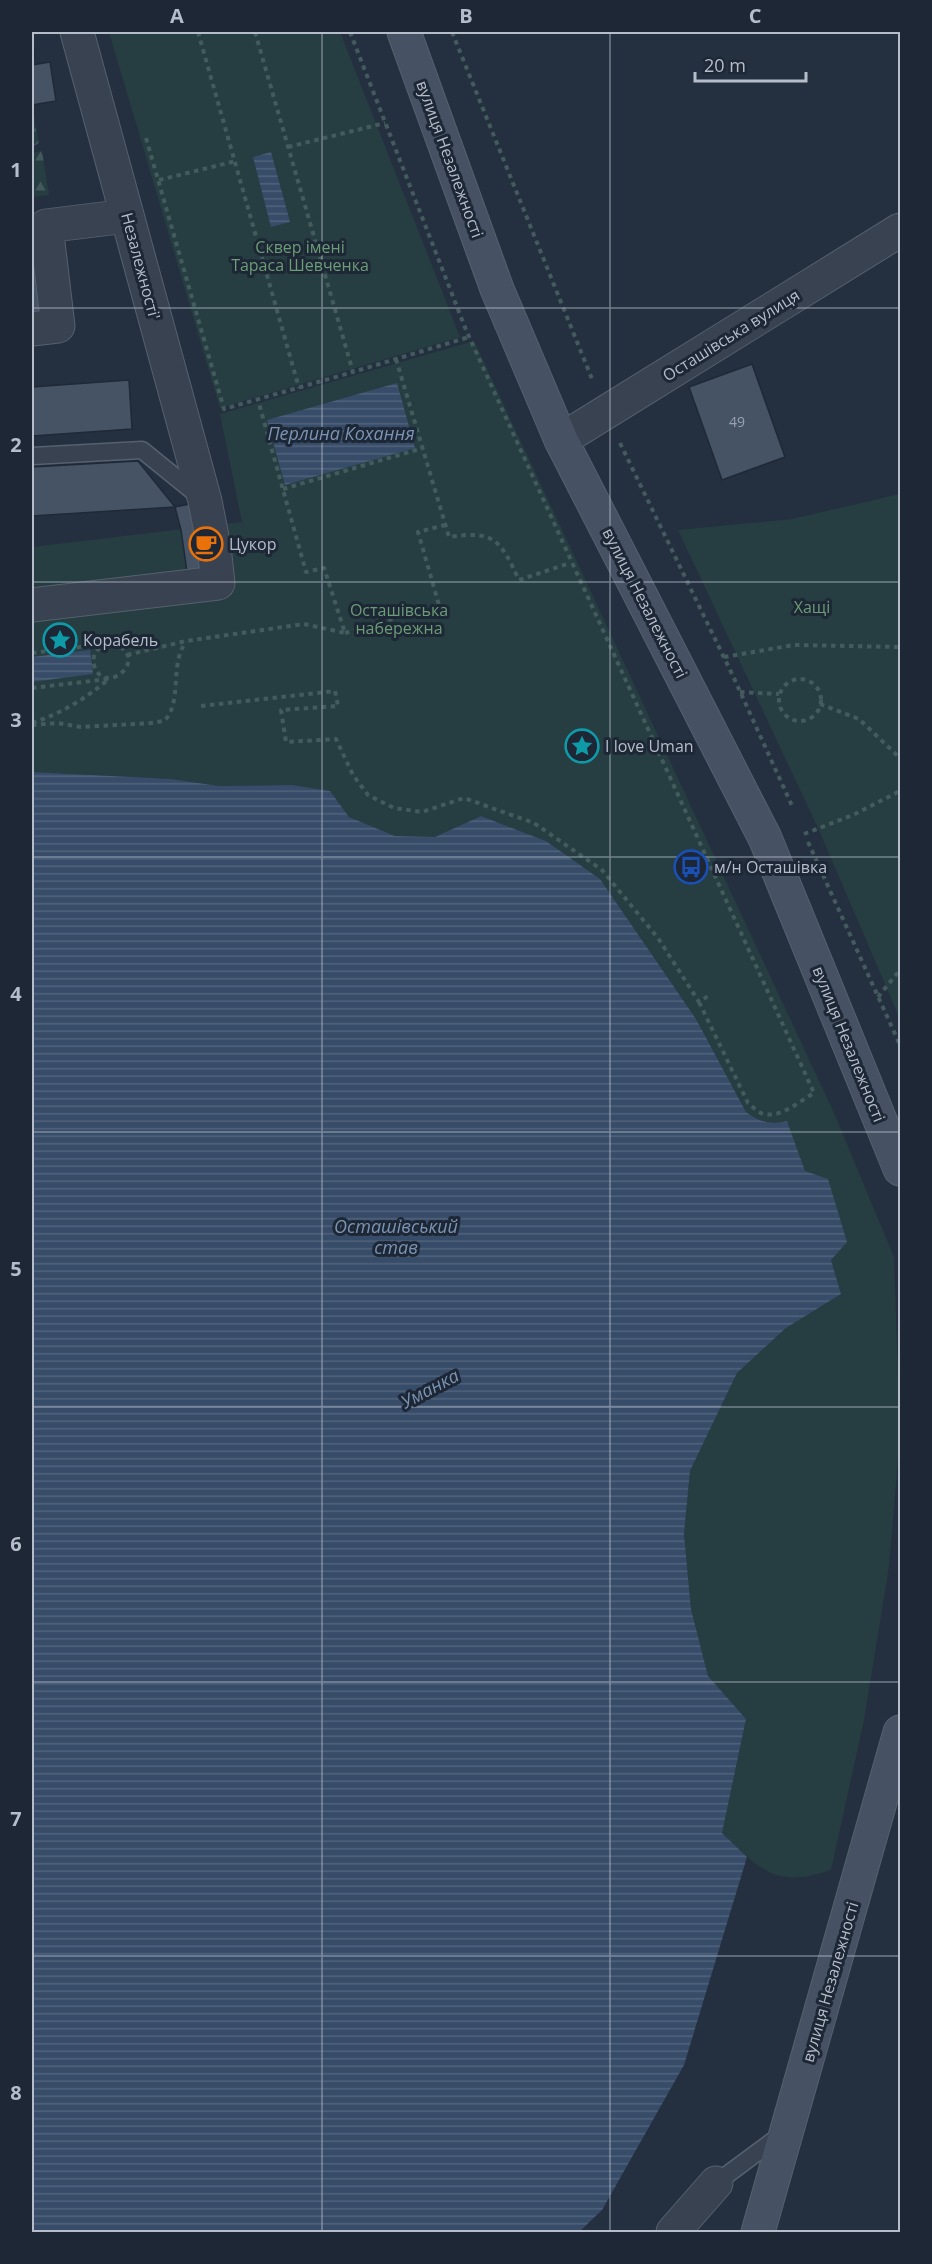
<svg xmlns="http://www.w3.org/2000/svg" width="932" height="2264" viewBox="0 0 932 2264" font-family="'Open Sans',sans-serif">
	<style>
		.forest { fill: url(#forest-firs) }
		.park { fill: #263e41 }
		.garden { fill: url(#garden-furrows) }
		.water { fill: url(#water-rules) }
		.building { fill: #455365; stroke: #1f2937; stroke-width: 1.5 }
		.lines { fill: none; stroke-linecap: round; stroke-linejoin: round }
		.lane-casing { stroke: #56606e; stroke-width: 19 }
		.street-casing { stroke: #56606e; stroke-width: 35 }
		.secondary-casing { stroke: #56606e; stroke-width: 35 }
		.path { stroke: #445b5e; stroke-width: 4; stroke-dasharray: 4.5 4.5; stroke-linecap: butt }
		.lane { stroke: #384250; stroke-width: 16 }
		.street { stroke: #384250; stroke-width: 33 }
		.secondary { stroke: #465163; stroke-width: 33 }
		.grid { fill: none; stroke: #b5bdcb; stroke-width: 1.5; stroke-opacity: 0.55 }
		.labels { text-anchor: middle; stroke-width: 6; stroke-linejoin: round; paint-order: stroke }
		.number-label { font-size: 14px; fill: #99a2b2 }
		.street-label { font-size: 16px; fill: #b5bdcb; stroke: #1d2735 }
		.park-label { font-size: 16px; fill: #6b9d76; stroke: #1d2735 }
		.poi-label { font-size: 16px; fill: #b5bdcb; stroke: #1d2735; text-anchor: start }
		.water-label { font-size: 18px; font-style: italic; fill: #7b94b3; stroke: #1d2735 }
		.neatline { fill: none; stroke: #b5bdcb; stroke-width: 2 }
		.grid-label { font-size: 20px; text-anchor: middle; font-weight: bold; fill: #b5bdcb }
	</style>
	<defs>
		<pattern id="forest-firs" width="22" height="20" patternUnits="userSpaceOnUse" patternTransform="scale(1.5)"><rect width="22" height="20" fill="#263e41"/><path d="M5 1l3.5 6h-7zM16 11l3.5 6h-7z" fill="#43585b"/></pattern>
		<pattern id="garden-furrows" width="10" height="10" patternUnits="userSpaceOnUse" patternTransform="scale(1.5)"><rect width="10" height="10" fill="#263e41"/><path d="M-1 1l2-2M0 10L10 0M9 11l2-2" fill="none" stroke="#43585b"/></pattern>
		<pattern id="water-rules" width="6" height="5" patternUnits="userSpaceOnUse" patternTransform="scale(1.5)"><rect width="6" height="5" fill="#374c68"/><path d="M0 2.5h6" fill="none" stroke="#52647c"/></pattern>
	</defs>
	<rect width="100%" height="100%" fill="#243040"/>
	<!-- forest -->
	<polygon class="forest" points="42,151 49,195 32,197 32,153"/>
	<!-- park -->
	<g class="park">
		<polygon points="109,32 340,32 460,337 220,408"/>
		<path d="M474 341 834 1113 894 1257 900 1435 889 1567 864 1720 831 1870C775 1889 761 1870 722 1833L746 1719 708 1676 691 1609 684 1534 690 1471 737 1373 786 1328 841 1294 805 1171 787 1121C770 1125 760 1122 746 1112L696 1019 600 879 546 841 481 816 435 837 395 836 349 817 330 791 292 785 219 786 171 779 32 772V547L242 522 220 414Z"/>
		<polygon points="900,494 900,1019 818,828 678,530 792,519"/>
	</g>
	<!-- garden -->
	<polygon class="garden" points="32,106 39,144 32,146"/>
	<!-- water -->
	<g class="water">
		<polygon points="271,152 290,222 271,227 253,157"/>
		<polygon points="397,383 415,448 285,485 267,420"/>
		<polygon points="90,650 93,674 32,682 32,657"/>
		<path d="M32 772 171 779 219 786 292 785 330 791 349 817 395 836 435 837 481 816 546 841 600 879 696 1019 746 1112C760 1122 770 1125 787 1121L805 1171 828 1179 847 1242 831 1260 841 1294 786 1328 737 1373 690 1471 684 1534 691 1609 708 1676 746 1719 722 1833 747 1857 684 2065 602 2210 579 2232H32Z"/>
	</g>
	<!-- building -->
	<g class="building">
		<polygon points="32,38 35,57 32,57"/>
		<polygon points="50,62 56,101 32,105 32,65"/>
		<polygon points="40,244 45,315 32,316 32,245"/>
		<polygon points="752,364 785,457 722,480 689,387"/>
		<polygon points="129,380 132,429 32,436 32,387"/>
		<polygon points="138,461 175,507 32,516 32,467"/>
		<polygon points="205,501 218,583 189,586 181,530 175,507"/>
	</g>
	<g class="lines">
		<!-- lane casing -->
		<g class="lane-casing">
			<g id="lane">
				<polyline points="32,456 142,450 200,497"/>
				<polyline points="716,2183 782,2134"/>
			</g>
		</g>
		<!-- street casing -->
		<g class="street-casing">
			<g id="street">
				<polyline points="32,329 58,326 46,226 127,216"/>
				<polyline points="561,440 900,230"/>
				<polyline points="32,605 218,583 214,547 205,501 77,32"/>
				<polyline points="673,2232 716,2183"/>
			</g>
		</g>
		<!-- secondary casing -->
		<g class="secondary-casing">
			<g id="secondary">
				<polyline points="404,32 497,289 561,440 765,838 900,1169"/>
				<polyline points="758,2232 900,1732"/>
			</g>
		</g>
		<!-- path -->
		<g class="path">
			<polyline points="198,32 299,388"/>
			<polyline points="255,32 353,372 469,337"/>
			<path d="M350 32 466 330 814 1093C800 1101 781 1118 764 1114 758 1113 753 1107 748 1103L699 1002"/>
			<polyline points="452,32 592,379"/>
			<polyline points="146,138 224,409 353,372"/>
			<polyline points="288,147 385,123"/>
			<polyline points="159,180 236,161"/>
			<path d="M396 359 449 537C495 530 500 540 519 580L570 563"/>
			<polyline points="620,443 733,676 793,808"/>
			<polyline points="283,489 423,448"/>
			<polyline points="345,633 439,605 418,532 445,525"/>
			<path d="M32 653 112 643C154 657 104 699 94 665 92 656 96 651 102 645"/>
			<polyline points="127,655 186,641 304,624 345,633 324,568 306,572 258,400"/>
			<polyline points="724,657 794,645 900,647"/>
			<circle cx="800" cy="700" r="21"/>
			<polyline points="32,688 108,679"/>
			<polyline points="740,692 779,694"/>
			<polyline points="820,704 859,719 900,758"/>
			<polyline points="201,706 335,691 338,706 281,710 286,742 336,739 353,775 368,795 394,808 422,812 464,798 534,823 602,870 658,938 699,1002 708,996"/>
			<path d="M32 723C62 713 85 699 109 679"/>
			<path d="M32 725 58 723 81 727 98 726 151 723 164 721C183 703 169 664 186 642"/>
			<polyline points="804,834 853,815 900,791"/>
			<polyline points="808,842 900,1045"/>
			<polyline points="878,997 900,970"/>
		</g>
		<!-- lane -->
		<use href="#lane" class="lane"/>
		<!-- street -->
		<use href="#street" class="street"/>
		<!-- secondary -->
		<use href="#secondary" class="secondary"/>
	</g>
	<!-- grid -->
	<path class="grid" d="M322 32V2232M610 32V2232M32 308H900M32 582H900M32 857H900M32 1132H900M32 1407H900M32 1682H900M32 1956H900"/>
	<!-- icons -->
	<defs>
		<g id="cafe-ring" transform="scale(1.725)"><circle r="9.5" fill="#1d2735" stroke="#e8710a" stroke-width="1.5"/><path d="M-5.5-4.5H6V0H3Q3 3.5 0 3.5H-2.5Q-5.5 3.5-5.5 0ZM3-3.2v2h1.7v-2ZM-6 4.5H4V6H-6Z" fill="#e8710a"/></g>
		<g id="sight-ring" transform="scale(1.725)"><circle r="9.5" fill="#1d2735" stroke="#0f9aa8" stroke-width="1.5"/><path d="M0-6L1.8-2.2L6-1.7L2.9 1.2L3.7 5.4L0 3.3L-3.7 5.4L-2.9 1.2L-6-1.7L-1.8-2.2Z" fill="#0f9aa8"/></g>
		<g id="bus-ring" transform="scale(1.725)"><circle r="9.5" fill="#1d2735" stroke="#1a4fb4" stroke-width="1.5"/><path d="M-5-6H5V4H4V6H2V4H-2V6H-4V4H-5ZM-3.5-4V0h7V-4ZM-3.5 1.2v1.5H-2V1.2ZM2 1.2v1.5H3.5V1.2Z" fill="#1a4fb4"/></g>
	</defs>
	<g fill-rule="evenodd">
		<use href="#cafe-ring" x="206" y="544"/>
		<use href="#sight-ring" x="60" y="640"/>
		<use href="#sight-ring" x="582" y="746"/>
		<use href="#bus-ring" x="691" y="867"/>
	</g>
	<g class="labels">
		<!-- number labels -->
		<g class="number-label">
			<text x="737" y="427">49</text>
		</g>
		<!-- street labels -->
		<g class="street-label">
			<text transform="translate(450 159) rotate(70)" y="6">вулиця Незалежності</text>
			<text transform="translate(141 266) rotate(75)" y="6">Незалежності'</text>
			<text transform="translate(731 335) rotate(-32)" y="6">Осташівська вулиця</text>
			<text transform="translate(645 603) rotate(63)" y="6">вулиця Незалежності</text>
			<text transform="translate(849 1044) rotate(68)" y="6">вулиця Незалежності</text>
			<text transform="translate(830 1982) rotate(-74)" y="6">вулиця Незалежності</text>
		</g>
		<!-- park labels -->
		<g class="park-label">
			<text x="300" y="253">Сквер імені<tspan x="300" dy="18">Тараса Шевченка</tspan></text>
			<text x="812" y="613">Хащі</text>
			<text x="399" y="616">Осташівська<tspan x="399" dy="18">набережна</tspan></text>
		</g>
		<!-- poi labels -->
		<g class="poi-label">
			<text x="229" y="550">Цукор</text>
			<text x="83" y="646">Корабель</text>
			<text x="605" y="752">I love Uman</text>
			<text x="714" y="873">м/н Осташівка</text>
		</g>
		<!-- water labels -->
		<g class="water-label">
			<text x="341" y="440">Перлина Кохання</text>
			<text x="396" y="1233">Осташівський<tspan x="396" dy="21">став</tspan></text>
			<text transform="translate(430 1389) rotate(-28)" y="6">Уманка</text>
		</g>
	</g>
	<!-- border -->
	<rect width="932" height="2264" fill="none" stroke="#1d2735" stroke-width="66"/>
	<!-- scale -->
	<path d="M695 72v9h111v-9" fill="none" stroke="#b5bdcb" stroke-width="3"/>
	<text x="704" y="72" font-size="18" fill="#b5bdcb" stroke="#1d2735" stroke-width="4.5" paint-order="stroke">20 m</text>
	<rect x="33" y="33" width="866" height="2198" class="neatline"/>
	<g class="grid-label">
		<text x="177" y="23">A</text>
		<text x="466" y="23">B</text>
		<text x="755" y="23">C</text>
		<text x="16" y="177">1</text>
		<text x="16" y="452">2</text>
		<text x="16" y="727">3</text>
		<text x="16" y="1001">4</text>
		<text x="16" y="1276">5</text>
		<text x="16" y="1551">6</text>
		<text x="16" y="1826">7</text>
		<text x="16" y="2100">8</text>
	</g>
</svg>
